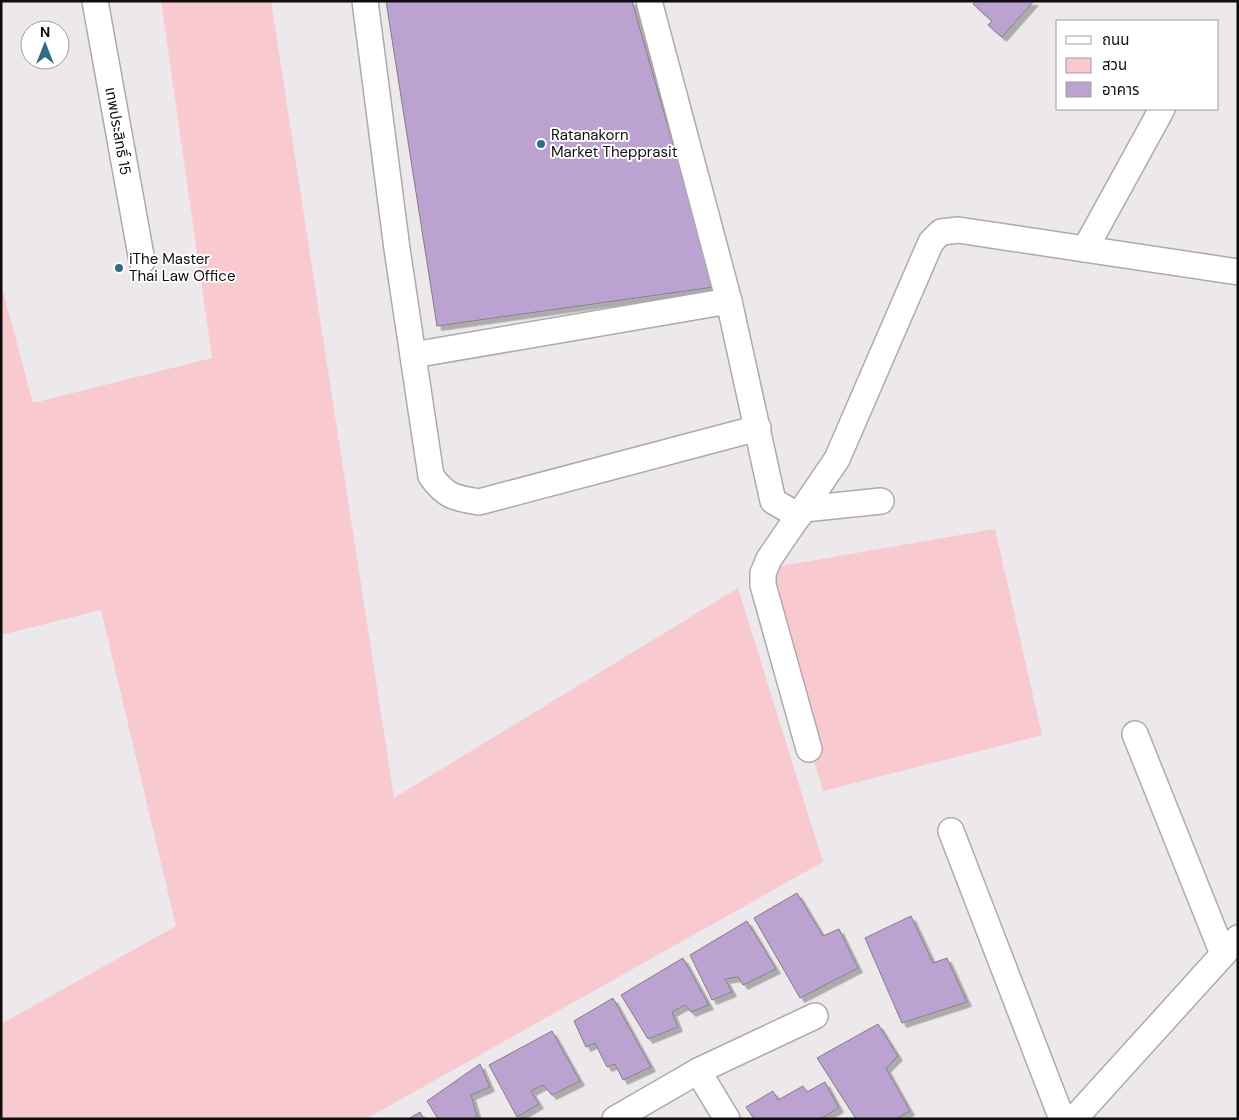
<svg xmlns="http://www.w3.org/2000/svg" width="1239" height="1120" viewBox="0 0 1239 1120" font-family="'DM Sans','Noto Sans Thai',sans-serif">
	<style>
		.green { fill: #f8cad0 }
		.building { fill: #bba2d1; stroke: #817f83; filter: url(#shadow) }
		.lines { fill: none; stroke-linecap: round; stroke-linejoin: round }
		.minor-casing { stroke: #adaaad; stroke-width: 28 }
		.minor { stroke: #fff; stroke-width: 25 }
		.poi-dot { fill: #306c83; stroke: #fff; stroke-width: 2 }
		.labels { text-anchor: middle; stroke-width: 4; stroke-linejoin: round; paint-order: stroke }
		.street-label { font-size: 15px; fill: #0f0d0e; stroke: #fff }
		.poi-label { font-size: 15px; fill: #0f0d0e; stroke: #fff; text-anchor: start }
	</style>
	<defs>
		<filter id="shadow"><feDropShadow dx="4.5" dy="4.5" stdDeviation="0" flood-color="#0004"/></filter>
	</defs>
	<rect width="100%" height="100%" fill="#ece8eb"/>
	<!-- green -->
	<g class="green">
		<polygon points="161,1 271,1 394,798 738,588 823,862 366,1119 1,1119 1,1024 176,926 101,610 1,635 1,284 33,403 212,358"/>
		<polygon points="995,529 1042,735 823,791 757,570"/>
	</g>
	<!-- building -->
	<g class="building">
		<polygon points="386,1 632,1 714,287 437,326"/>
		<polygon points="976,1 1034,1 1002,37 988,25 992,21 973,4"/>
		<polygon points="797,893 823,936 839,929 858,968 800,998 754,918"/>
		<polygon points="911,916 933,963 947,958 967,1002 902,1023 865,938"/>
		<polygon points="747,921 776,969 743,985 738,977 725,979 732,992 712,1000 690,955"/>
		<polygon points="683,958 709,1005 691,1012 685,1005 672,1012 678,1027 648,1039 621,995"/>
		<polygon points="613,998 651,1067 623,1080 615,1064 607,1067 595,1043 586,1047 574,1021"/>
		<polygon points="878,1024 898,1056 886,1068 910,1111 896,1119 856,1119 817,1058"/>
		<polygon points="552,1031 580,1081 552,1095 543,1085 531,1091 539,1104 517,1117 489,1065"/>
		<polygon points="480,1064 490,1087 471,1095 478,1119 438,1119 427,1101"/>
		<polygon points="825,1082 839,1108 820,1119 754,1119 746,1107 773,1091 778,1100 803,1086 807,1092"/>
		<polygon points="420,1112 424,1119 408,1119"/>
	</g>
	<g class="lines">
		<!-- minor casing -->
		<g class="minor-casing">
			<g id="minor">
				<polyline points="95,1 142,261"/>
				<path d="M365 1 397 249 431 476C446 497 455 498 479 502L758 428"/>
				<polyline points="649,1 729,301"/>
				<polyline points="1085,249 1162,109"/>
				<polyline points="413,355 729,301 773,501 799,516"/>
				<polyline points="804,509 881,501"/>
				<polyline points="1135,734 1223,954"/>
				<polyline points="809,749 763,585 763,573 769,559 837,459 931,242 941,232 958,230 1238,272"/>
				<polyline points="951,831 1062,1119"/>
				<polyline points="698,1071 727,1119"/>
				<polyline points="615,1119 698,1071 815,1016"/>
				<polyline points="1074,1119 1238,938"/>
			</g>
		</g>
		<!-- minor -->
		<use href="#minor" class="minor"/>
	</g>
	<!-- markers -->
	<g class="poi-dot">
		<circle cx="541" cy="144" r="5"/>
		<circle cx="119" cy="268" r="5"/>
	</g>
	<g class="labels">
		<!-- street labels -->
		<g class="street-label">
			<text transform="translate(118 131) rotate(80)" y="5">เทพประสิทธิ์ 15</text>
		</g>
		<!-- poi labels -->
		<g class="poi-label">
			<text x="551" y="140">Ratanakorn<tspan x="551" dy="17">Market Thepprasit</tspan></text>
			<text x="129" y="264">iThe Master<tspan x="129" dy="17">Thai Law Office</tspan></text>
		</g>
	</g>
	<!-- border -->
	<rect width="1239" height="1120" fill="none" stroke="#0f0d0e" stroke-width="5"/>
	<!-- legend -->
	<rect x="1056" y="20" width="162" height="90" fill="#ffffff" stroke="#9f9e9f"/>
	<rect x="1066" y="36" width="25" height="8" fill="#ffffff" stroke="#9f9e9f"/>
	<text x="1102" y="45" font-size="15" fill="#0f0d0e">ถนน</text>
	<rect x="1066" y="58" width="25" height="15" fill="#f8cad0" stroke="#9f9e9f"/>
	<text x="1102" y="70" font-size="15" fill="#0f0d0e">สวน</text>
	<rect x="1066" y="82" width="25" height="15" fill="#bba2d1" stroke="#9f9e9f"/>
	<text x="1102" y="95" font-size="15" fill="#0f0d0e">อาคาร</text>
	<!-- north arrow -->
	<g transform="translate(45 45)"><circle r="24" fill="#ffffff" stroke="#9f9e9f"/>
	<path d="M0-4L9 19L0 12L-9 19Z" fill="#306c83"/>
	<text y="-8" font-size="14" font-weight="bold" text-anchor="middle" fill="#0f0d0e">N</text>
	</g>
</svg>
